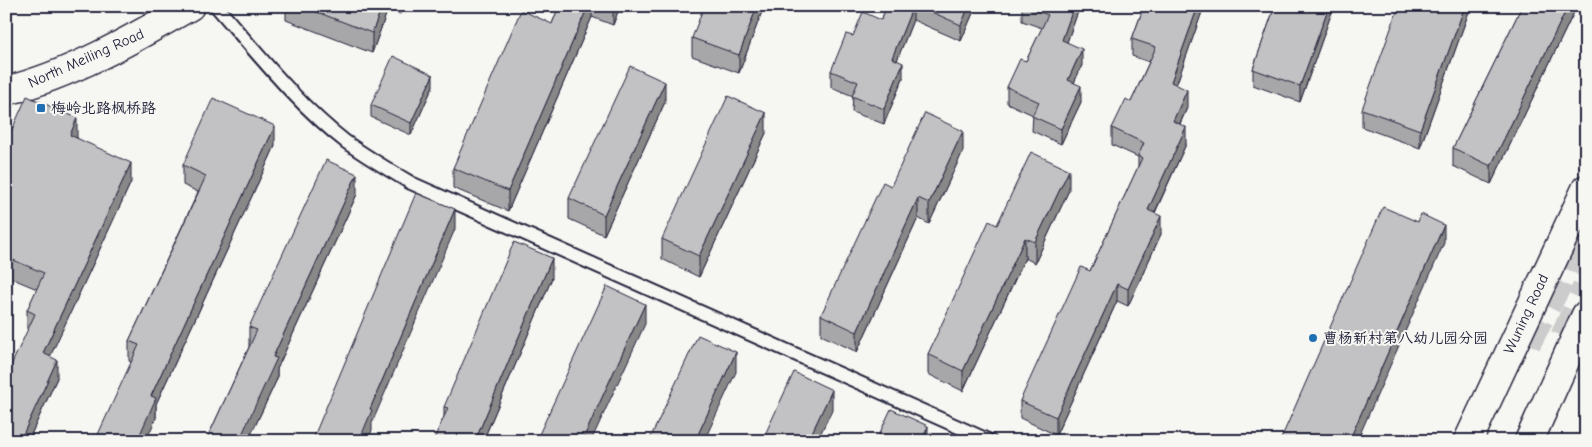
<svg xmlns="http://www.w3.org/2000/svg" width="1592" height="447" viewBox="0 0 1592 447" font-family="'Comic Neue','LXGW WenKai TC',sans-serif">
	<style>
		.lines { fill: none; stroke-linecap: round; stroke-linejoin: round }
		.trunk-tunnel { stroke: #cccccd; stroke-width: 28; stroke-dasharray: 28 14; stroke-linecap: butt }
		.service-casing { stroke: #22223b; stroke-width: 16 }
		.tertiary-casing { stroke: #22223b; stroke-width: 31 }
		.primary-casing { stroke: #22223b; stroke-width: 31 }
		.service { stroke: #f6f6f2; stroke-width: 12 }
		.tertiary { stroke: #f6f6f2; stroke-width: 28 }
		.primary { stroke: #f6f6f2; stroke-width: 28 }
		.wall { fill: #a7a7a9; stroke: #22223b }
		.shaded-wall { fill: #888889; stroke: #22223b }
		.building { fill: #c2c2c4; stroke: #22223b }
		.poi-dot { fill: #1f6fb2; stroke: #f6f6f2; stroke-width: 2 }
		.labels { text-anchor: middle; stroke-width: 4; stroke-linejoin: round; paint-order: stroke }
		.street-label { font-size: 15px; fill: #22223b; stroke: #f6f6f2 }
		.poi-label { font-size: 15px; fill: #22223b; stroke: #f6f6f2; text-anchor: start }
	</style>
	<rect width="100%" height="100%" fill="#f6f6f2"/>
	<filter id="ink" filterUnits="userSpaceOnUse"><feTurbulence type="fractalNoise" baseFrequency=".02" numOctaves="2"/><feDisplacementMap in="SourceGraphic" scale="10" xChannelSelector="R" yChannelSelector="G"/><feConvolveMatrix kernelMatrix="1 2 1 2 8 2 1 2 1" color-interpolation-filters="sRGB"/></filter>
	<g filter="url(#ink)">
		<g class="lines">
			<!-- trunk-tunnel -->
			<g class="trunk-tunnel">
				<polyline points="1564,337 1586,288"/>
				<polyline points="1527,343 1586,232"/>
			</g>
			<!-- service casing -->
			<g class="service-casing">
				<path id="service" d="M216 6C257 53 297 104 346 142 367 157 389 170 411 183L990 441"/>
			</g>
			<!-- tertiary casing -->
			<g class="tertiary-casing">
				<path id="tertiary" d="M6 91C72 74 131 40 190 6"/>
			</g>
			<!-- primary casing -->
			<g class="primary-casing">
				<g id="primary">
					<polyline points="1468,441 1586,189"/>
					<polyline points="1529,441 1586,315"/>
				</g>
			</g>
			<!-- service -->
			<use href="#service" class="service"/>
			<!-- tertiary -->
			<use href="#tertiary" class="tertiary"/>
			<!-- primary -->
			<use href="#primary" class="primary"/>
		</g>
		<!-- wall -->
		<g class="wall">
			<polygon points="286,6 403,6 400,14 388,9 372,53 286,20"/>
			<polygon points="559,6 620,6 613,25 592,17 508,211 453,188 453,168 552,24"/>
			<polygon points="764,6 739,73 692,56 692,38"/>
			<polygon points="887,6 976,6 961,41 913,20 897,60 903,78 884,124 852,112 853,96 831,87 831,71 853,36 881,20"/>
			<polygon points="1022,6 1080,6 1067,42 1082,65 1074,83 1081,102 1061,144 1032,131 1033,115 1007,103 1007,87 1026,61 1042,28 1022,21"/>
			<polygon points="1144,6 1204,6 1176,85 1187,108 1180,124 1186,144 1155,213 1161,234 1128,306 1117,301 1056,435 1020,418 1020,401 1090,271 1138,167 1138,157 1112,145 1112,128 1131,102 1149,62 1132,56 1132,39"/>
			<polygon points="1275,6 1334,6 1300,102 1253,85 1253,69"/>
			<polygon points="1471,6 1420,148 1362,127 1362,109"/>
			<polygon points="1522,6 1577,6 1491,184 1453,166 1453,148"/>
			<polygon points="433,86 411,135 371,117 371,105"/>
			<polygon points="665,102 604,235 569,219 569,198"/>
			<polygon points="766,133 699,277 662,259 662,239"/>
			<polygon points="77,137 77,138 131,182 50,356 57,378 28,441 6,441 28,329 27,329 27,310 37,289 6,276 6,143"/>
			<polygon points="275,146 156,404 156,418 131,362 129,361 129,341 198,192 183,185 183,165"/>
			<polygon points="963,151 929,224 918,218 857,352 821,335 821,315 891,186"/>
			<polygon points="1069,190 1035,263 1025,258 963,391 928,374 928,354 997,225"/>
			<polygon points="357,194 277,369 277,379 248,441 206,441 249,347 249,327"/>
			<polygon points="552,278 483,441 433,441 444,417 444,407"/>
		</g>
		<!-- shaded-wall -->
		<g class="shaded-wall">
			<polygon points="382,6 388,6 388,9 372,53 372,33"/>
			<polygon points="400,6 403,6 400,14"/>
			<polygon points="588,6 592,6 592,17 508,211 508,191"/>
			<polygon points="613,6 620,6 613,25"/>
			<polygon points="757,6 764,6 739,73 739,55"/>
			<polygon points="913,6 913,20 892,73 892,58"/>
			<polygon points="969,6 976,6 961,41 961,25"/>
			<polygon points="1074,6 1080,6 1062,56 1062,40"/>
			<polygon points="1198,6 1204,6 1171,100 1171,82"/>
			<polygon points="1329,6 1334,6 1300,102 1300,86"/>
			<polygon points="1465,6 1471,6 1420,148 1420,130"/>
			<polygon points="1568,6 1577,6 1491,184 1491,166"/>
			<polygon points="1082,49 1082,65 1068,96 1068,80"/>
			<polygon points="903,63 903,78 884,124 884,109"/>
			<polygon points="433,75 433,86 411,135 411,123"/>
			<polygon points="665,82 665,102 604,235 604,215"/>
			<polygon points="1081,86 1081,102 1061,144 1061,129"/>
			<polygon points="1187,90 1187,108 1173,138 1173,121"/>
			<polygon points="766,113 766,133 699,277 699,256"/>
			<polygon points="77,118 77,137 70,154 70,135"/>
			<polygon points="275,126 275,146 156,404 156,418 146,441 137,441 151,396"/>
			<polygon points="1186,127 1186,144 1148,227 1148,210"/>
			<polygon points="963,131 963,151 929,224 929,203"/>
			<polygon points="131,163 131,182 43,372 43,353"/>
			<polygon points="1069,170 1069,190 1035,263 1035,242"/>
			<polygon points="357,174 357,194 277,369 277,379 248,441 239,441 273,357"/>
			<polygon points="918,198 918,218 857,352 857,332"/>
			<polygon points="455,209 455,229 372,423 372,430 368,441 359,441 370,409"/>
			<polygon points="1161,216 1161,234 1128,306 1128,289"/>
			<polygon points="1444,225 1444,243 1357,441 1349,441"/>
			<polygon points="1025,238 1025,258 963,391 963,371"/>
			<polygon points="552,258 552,278 483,441 475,441"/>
			<polygon points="1117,284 1117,301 1056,435 1056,417"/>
			<polygon points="645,304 645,324 591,441 582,441"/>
			<polygon points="736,352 736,372 704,441 695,441"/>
			<polygon points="57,360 57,378 28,441 20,441"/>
			<polygon points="832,390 832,410 817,441 808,441"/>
			<polygon points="928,426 928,441 922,441"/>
		</g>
		<!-- building -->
		<g class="building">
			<polygon points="301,6 382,6 372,33"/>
			<polygon points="559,6 588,6 508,191 453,168 521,10 552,24"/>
			<polygon points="704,6 757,6 739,55 692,38"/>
			<polygon points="887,6 913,6 892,58 903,63 884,109 852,96 858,82 831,71 846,34 853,36 863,12 881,20"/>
			<polygon points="918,6 969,6 961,25"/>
			<polygon points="1024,6 1074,6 1062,40 1082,49 1068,80 1081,86 1061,129 1032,116 1039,102 1007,87 1020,59 1026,61 1048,15"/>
			<polygon points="1144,6 1198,6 1171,82 1187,90 1173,121 1186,127 1148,210 1161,216 1128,289 1117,284 1056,417 1020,401 1081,267 1090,271 1142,158 1138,156 1144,143 1112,128 1126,99 1131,102 1156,47 1132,39"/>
			<polygon points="1275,6 1329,6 1300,86 1253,69"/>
			<polygon points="1399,6 1465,6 1420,130 1362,109"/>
			<polygon points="1522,6 1568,6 1491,166 1453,148"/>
			<polygon points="393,56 433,75 411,123 371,105"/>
			<polygon points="630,66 665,82 604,215 569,198"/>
			<polygon points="27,96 77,118 70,135 131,163 43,353 57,360 20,441 6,441 6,376 35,314 27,310 44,273 6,257 6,143"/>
			<polygon points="728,96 766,113 699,256 662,239"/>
			<polygon points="213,98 275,126 151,396 156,398 137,441 95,441 139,345 129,341 206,176 183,165"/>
			<polygon points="925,113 963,131 929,203 918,198 857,332 821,315 883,182 891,186"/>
			<polygon points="1031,152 1069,170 1035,242 1025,238 963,371 928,354 989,221 997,225"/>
			<polygon points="326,160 357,174 273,357 277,358 239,441 206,441 257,330 249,327"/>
			<polygon points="416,193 455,209 370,409 372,410 359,441 312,441"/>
			<polygon points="1383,207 1418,222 1421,214 1444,225 1349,441 1280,441"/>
			<polygon points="514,242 552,258 475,441 433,441 448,408 444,407"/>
			<polygon points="607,286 645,304 582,441 536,441"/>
			<polygon points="698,335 736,352 695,441 649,441"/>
			<polygon points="794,372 832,390 808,441 762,441"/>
			<polygon points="891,409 928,426 922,441 876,441"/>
		</g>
	</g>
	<!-- markers -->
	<g class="poi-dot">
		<rect x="36" y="103" width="10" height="10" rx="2.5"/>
		<circle cx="1313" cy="338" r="5"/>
	</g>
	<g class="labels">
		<!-- street labels -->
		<g class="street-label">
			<text transform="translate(86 58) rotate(-24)" y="5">North Meiling Road</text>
			<text transform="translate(1526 314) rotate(-65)" y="5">Wuning Road</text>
		</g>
		<!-- poi labels -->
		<g class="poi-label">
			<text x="51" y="113">梅岭北路枫桥路</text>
			<text x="1323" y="343">曹杨新村第八幼儿园分园</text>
		</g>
	</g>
	<!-- margin -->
	<rect width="1592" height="447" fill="none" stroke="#f6f6f2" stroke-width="25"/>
	<rect x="12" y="12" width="1567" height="422" fill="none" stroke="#22223b" stroke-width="2" filter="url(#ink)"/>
</svg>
